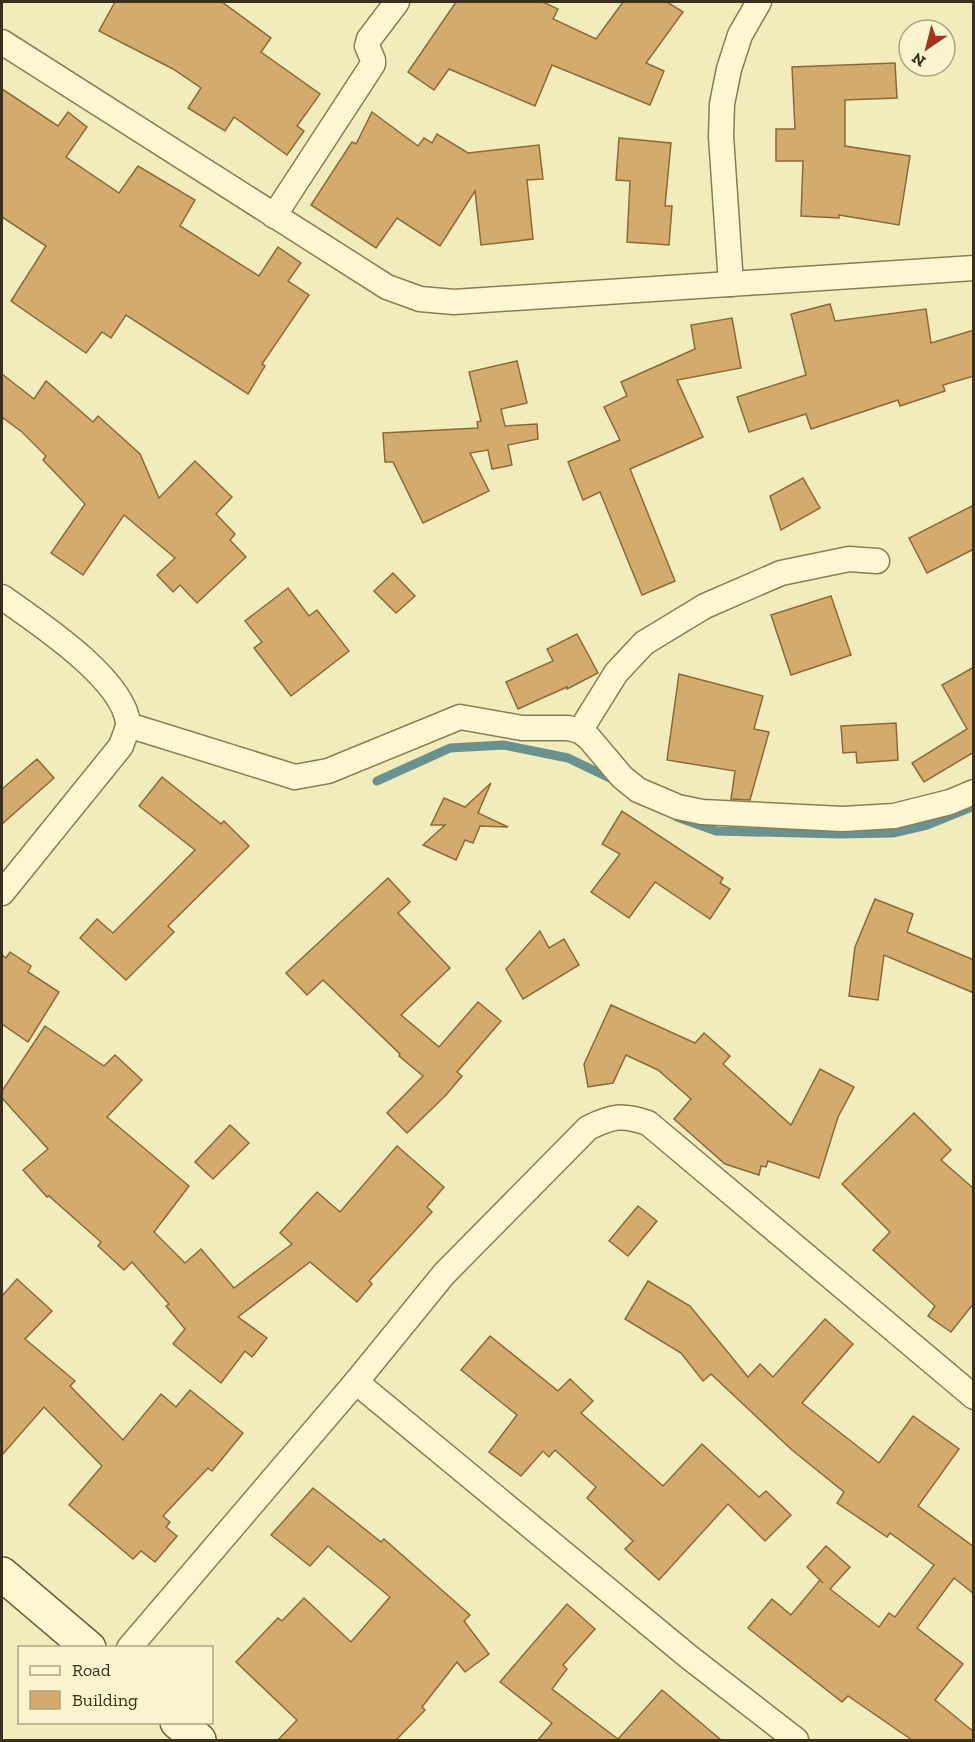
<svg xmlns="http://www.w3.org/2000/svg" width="975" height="1742" viewBox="0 0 975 1742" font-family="'Zilla Slab',serif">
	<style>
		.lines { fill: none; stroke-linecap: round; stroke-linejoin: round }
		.stream { stroke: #68918f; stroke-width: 9 }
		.building { fill: #d4ab6f; stroke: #8d6938; stroke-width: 1.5 }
		.street-casing { stroke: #8c7c54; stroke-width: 27 }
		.secondary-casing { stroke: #6d5c38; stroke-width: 36 }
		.street { stroke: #fcf7d1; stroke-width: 24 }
		.secondary { stroke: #fcf7d1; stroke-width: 33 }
	</style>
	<rect width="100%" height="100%" fill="#f2ecbd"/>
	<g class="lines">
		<!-- stream -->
		<g class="stream">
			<polyline points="377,781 450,748 504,745 568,758 616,781"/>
			<polyline points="677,817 716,831 839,834 893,833 927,825 974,806"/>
		</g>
	</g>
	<!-- building -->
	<g class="building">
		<polygon points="115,2 222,2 271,38 261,52 320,94 297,126 304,131 287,155 234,117 225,131 188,108 201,88 173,69 99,31"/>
		<polygon points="456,2 543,2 558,9 553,19 596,39 623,2 667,2 683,12 646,63 664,71 650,105 552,65 535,106 449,69 434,90 408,72"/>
		<polygon points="895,63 897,98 845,100 845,146 910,156 899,225 839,215 839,218 801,216 803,161 776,161 776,129 795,129 792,67"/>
		<polygon points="2,89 58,126 68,112 87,127 66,157 119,193 138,166 195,200 180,226 259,276 278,247 301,263 288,281 309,295 262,364 265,366 248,394 126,315 111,338 102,332 86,353 11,301 46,246 2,217"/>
		<polygon points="372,112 418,146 424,138 432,143 437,134 468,153 539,145 543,179 527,180 533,239 481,245 475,191 440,246 397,218 376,248 311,205 352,142 356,144"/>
		<polygon points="619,138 671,143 665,206 672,206 669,245 627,242 630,181 616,180"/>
		<polygon points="830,304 835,321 926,309 931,343 974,330 974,376 943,385 945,391 900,406 898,400 811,429 806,414 749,432 737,397 806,375 791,314"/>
		<polygon points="732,318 741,368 677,380 703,437 630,469 675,581 642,595 600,492 583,500 568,462 620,440 604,407 627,396 621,382 695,349 691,325"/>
		<polygon points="517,361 527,403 501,409 505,426 537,424 538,439 508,445 512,465 492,469 488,450 470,453 489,491 423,523 393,462 385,462 383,433 478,428 477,422 481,421 469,372"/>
		<polygon points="2,374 34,399 46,381 93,422 98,416 140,454 159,498 195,461 232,497 216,514 235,534 230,540 246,557 197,603 180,585 173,592 157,575 175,558 124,515 83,575 51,553 85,504 43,460 46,456 22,432 2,417"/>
		<polygon points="803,478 820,508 781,530 770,496"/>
		<polygon points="974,505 974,549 927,573 909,538"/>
		<polygon points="393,573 415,596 396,613 374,591"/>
		<polygon points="288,588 309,616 317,610 349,651 291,696 254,648 262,642 245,621"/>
		<polygon points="831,596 851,655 791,675 771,615"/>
		<polygon points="577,634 598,673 567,689 567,687 518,709 506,682 553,661 547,649"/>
		<polygon points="974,667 974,752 924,782 912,763 967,729 942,685"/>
		<polygon points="679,674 763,696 754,729 769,732 750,800 731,799 735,771 667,760"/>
		<polygon points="896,723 898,760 857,763 856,752 843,753 841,726"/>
		<polygon points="37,759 54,778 2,824 2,789"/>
		<polygon points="162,777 221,824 224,821 249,846 168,926 174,932 126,980 80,938 97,919 113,933 195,850 139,806"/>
		<polygon points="491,783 478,813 508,827 480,826 473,843 465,840 456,860 423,845 445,825 431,825 444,798 465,807"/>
		<polygon points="622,811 723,878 720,883 730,889 710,919 655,882 629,918 591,892 620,854 602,844"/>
		<polygon points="388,878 410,902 398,913 450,968 401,1015 439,1047 478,1002 501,1021 457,1072 462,1076 446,1095 407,1133 387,1113 423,1076 399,1056 400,1054 323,980 307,995 286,973"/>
		<polygon points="875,899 913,914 907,932 974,960 974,993 884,955 878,1000 849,996 855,947"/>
		<polygon points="540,931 549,948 564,939 579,965 523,999 506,969"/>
		<polygon points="10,952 31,966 28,972 59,992 28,1042 2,1024 2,955 6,958"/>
		<polygon points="611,1005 695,1043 704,1033 730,1056 723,1064 791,1125 820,1069 854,1087 838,1117 819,1178 768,1161 766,1167 761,1166 759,1175 725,1164 674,1119 691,1099 658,1070 626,1055 613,1083 588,1087 584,1064"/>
		<polygon points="45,1026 104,1066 115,1055 142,1080 107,1117 189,1186 154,1232 185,1263 201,1249 234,1288 292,1244 280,1233 317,1192 340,1212 397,1146 444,1187 427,1207 432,1212 369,1281 372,1284 357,1302 310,1262 238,1317 267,1338 252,1357 245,1351 221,1383 173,1344 185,1329 166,1306 169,1304 132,1262 124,1270 98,1246 101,1242 49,1196 47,1197 23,1170 48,1149 2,1098 2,1091"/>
		<polygon points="914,1113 951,1150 941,1160 974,1189 974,1303 951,1332 928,1316 935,1306 873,1250 890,1232 842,1184"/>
		<polygon points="230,1125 249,1143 213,1179 195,1162"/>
		<polygon points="638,1206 657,1221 628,1256 609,1241"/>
		<polygon points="17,1279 52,1311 25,1339 75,1381 70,1386 123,1440 161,1394 176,1407 190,1390 243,1433 212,1471 208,1468 163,1516 170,1522 166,1527 177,1536 155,1562 141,1551 133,1559 69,1505 102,1466 44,1407 2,1455 2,1296"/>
		<polygon points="648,1281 690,1306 748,1377 760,1364 773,1377 825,1319 853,1344 802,1403 879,1463 913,1416 959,1449 918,1506 974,1547 974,1594 954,1578 917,1628 963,1664 935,1700 974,1732 974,1740 912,1740 848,1696 842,1702 748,1628 772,1599 791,1615 820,1580 823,1583 807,1567 826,1546 850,1567 830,1589 879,1627 889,1613 895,1617 934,1565 890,1533 887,1537 837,1503 844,1492 792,1450 711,1374 703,1381 681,1353 625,1319"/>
		<polygon points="490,1336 558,1391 570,1379 593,1401 581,1413 663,1486 702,1444 759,1497 766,1491 791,1515 765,1541 728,1504 659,1580 625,1549 633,1541 587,1498 596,1487 555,1450 549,1457 543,1451 521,1476 489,1452 517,1415 461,1370"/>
		<polygon points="313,1488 381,1542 384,1539 470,1615 464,1621 489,1654 465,1672 457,1662 422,1707 425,1710 396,1740 278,1740 297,1720 236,1662 278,1618 282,1621 304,1598 351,1642 390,1597 328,1546 310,1566 271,1535"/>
		<polygon points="567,1604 595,1629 563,1665 567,1669 552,1689 618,1739 662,1690 721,1740 538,1740 552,1723 500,1682"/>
	</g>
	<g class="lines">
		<!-- street casing -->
		<g class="street-casing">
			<g id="street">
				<polyline points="2,42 387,287 420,299 454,302 974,268"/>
				<polyline points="274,216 373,64 373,60 367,46 369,39 397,2"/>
				<polyline points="731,284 721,136 722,104 729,69 740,35 759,2"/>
				<path d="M2 597C37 622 123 678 128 723 128 730 123 739 121 746L2 893"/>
				<polyline points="128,725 295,777 328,771 460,717 522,728 568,728 580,731 589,738 622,777 638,790 678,807 702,812 843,819 894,816 950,802 974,792"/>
				<polyline points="580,731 616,673 644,643 705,606 781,573 849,559 877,561"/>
				<polyline points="356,1382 689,1657 796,1740"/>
				<path d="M129 1648 356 1382 444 1274 588 1128C612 1116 622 1114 648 1123L974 1397"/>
			</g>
		</g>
		<!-- secondary casing -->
		<g class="secondary-casing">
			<g id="secondary">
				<polyline points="2,1574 89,1648"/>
				<polyline points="177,1722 199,1740"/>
			</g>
		</g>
		<!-- street -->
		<use href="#street" class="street"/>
		<!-- secondary -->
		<use href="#secondary" class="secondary"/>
	</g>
	<!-- border -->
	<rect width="975" height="1742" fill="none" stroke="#392f1b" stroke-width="6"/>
	<!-- legend -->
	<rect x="18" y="1646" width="195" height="78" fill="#f9f4cd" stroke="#aca586" stroke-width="1.5"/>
	<rect x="30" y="1666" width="30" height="9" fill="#fcf7d1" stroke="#aca586" stroke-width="1.5"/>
	<text x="72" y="1676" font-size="18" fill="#392f1b">Road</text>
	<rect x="30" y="1691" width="30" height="18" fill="#d4ab6f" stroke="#aca586" stroke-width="1.5"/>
	<text x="72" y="1706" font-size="18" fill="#392f1b">Building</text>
	<!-- north arrow -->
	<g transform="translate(927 48) rotate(215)"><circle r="28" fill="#f9f4cd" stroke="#aca586" stroke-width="1.5"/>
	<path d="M0-4.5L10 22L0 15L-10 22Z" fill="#a1351e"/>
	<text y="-9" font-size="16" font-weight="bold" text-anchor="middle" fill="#392f1b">N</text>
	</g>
</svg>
